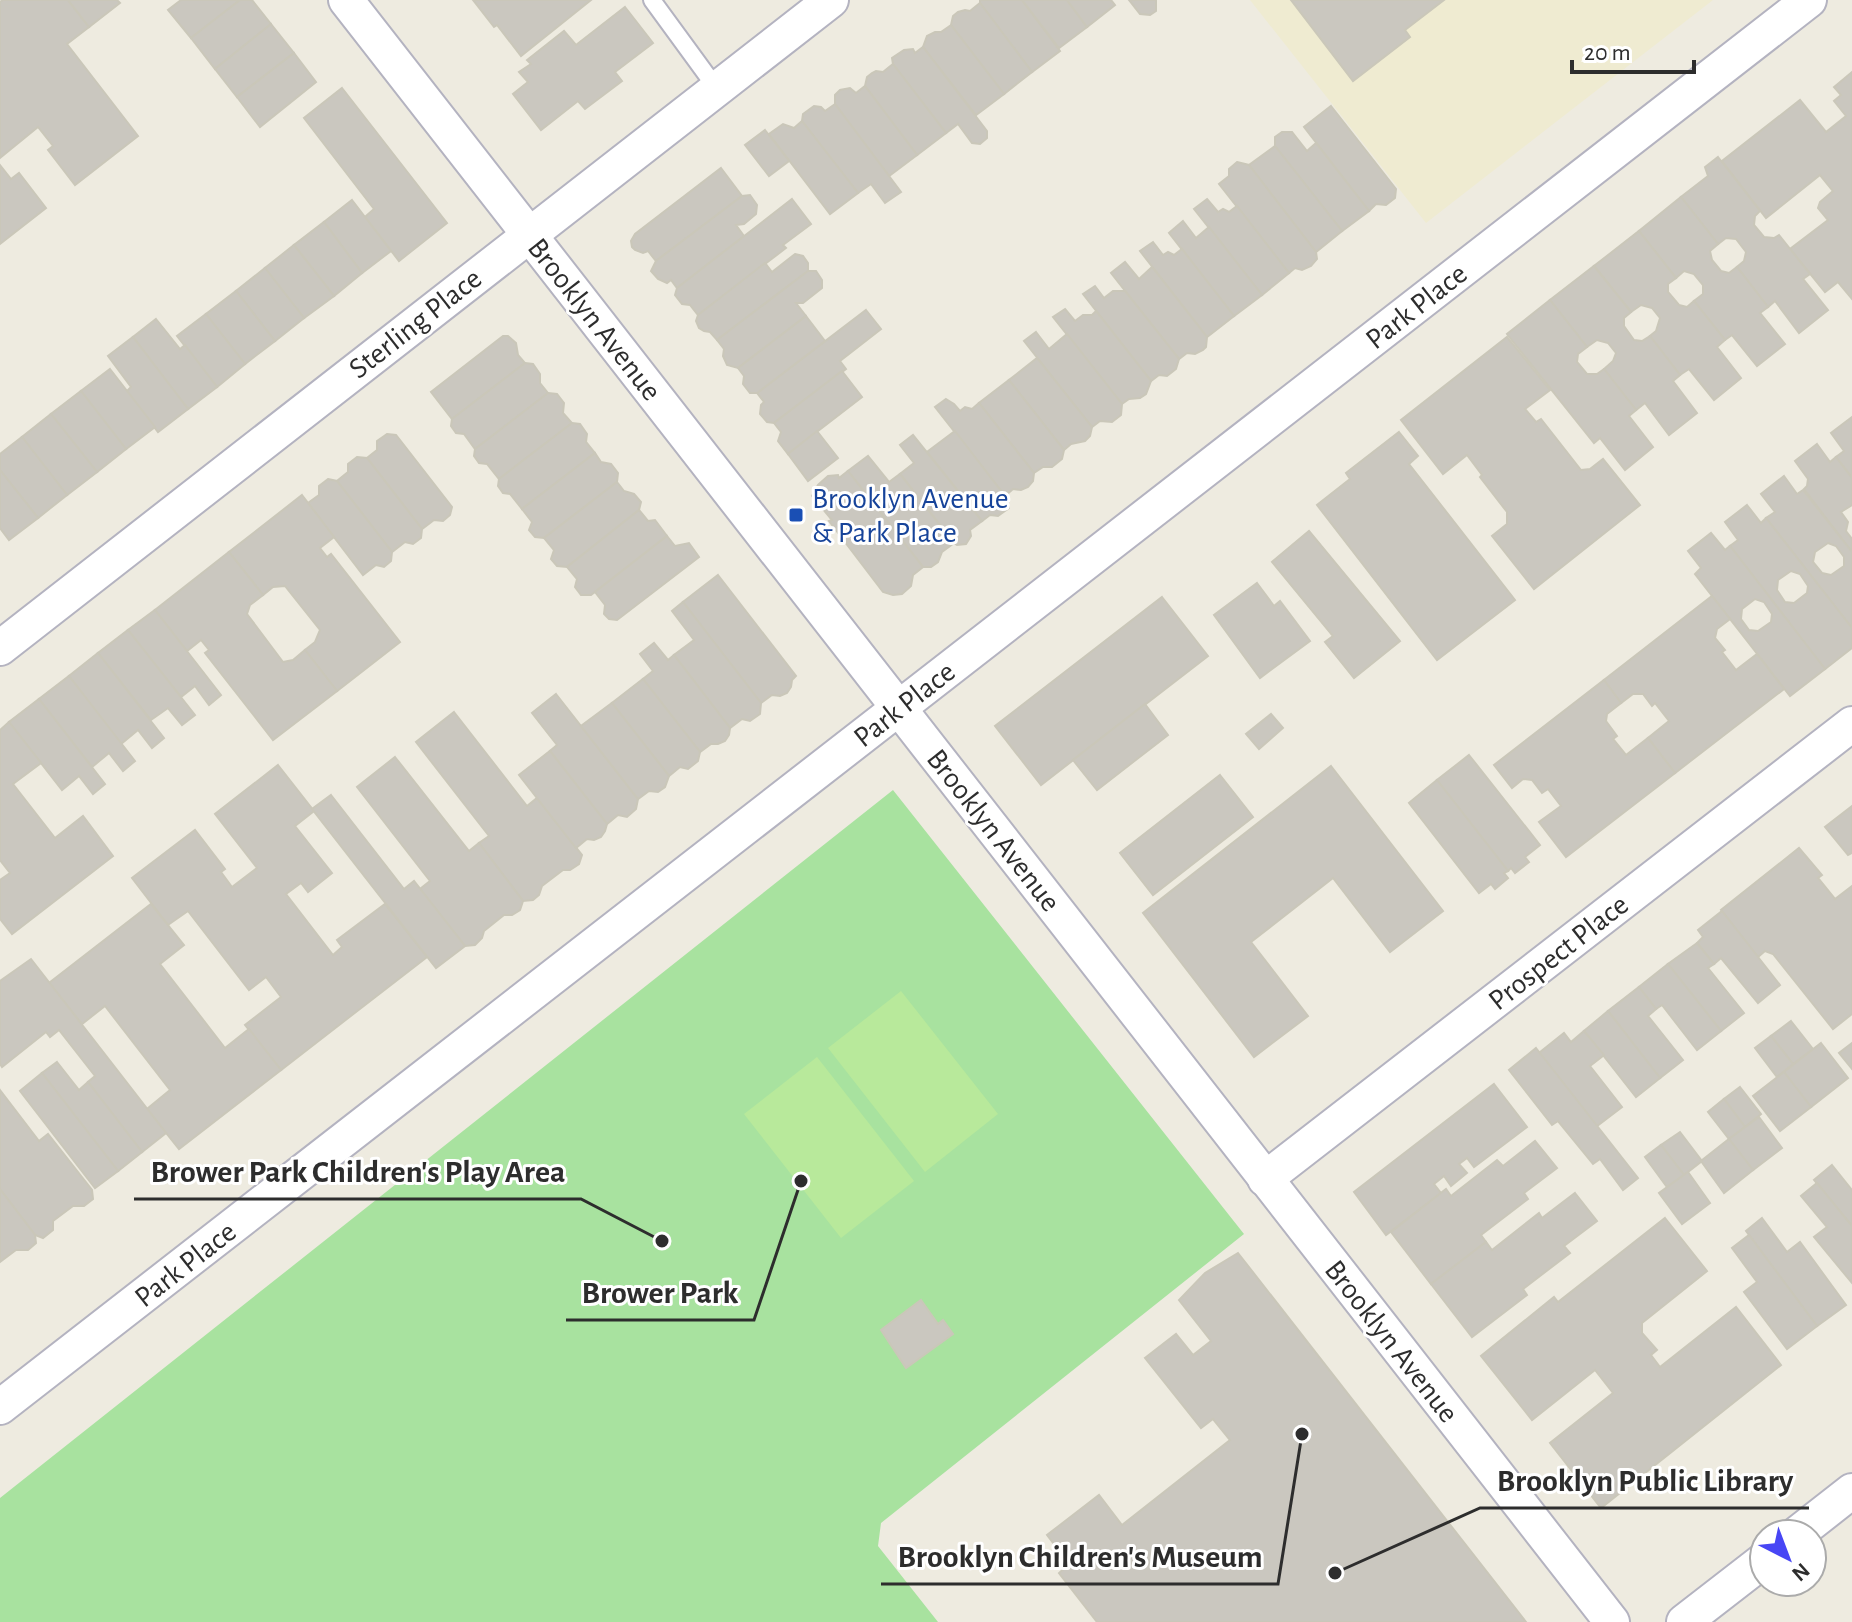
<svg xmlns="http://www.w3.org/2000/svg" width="1852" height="1622" viewBox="0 0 1852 1622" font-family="'Alegreya Sans',sans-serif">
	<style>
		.education { fill: #efebd1 }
		.green { fill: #a8e29f }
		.pitch { fill: #b8e99b }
		.building { fill: #cac7bf; stroke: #cac7b9; stroke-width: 2; fill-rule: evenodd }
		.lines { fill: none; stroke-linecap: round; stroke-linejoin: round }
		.service-casing { stroke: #b4b3c0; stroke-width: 20 }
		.minor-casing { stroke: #b4b3c0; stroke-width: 38 }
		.service { stroke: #fff; stroke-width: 16 }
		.minor { stroke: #fff; stroke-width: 34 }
		.transit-dot { fill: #1a4fb4; stroke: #fff; stroke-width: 3 }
		.labels { text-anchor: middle; stroke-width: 6; stroke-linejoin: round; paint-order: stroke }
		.street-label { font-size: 30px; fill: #2d2d2d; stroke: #fff }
		.transit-label { font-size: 30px; fill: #164399; stroke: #fff; text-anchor: start }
		.leader { fill: none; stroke: #2d2d2d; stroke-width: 3 }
		.callout-dot { fill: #2d2d2d; stroke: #fff; stroke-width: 3 }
		.callout-label { font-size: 32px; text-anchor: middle; font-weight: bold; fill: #2d2d2d; stroke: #fff; stroke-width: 6; stroke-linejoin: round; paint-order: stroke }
	</style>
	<rect width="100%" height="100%" fill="#eeebe0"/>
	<!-- education -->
	<polygon class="education" points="1250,0 1713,0 1426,223"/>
	<!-- green -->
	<polygon class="green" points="893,790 1244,1234 881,1523 878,1546 938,1622 0,1622 0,1498"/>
	<!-- pitch -->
	<g class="pitch">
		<polygon points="901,991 998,1114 925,1172 828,1048"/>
		<polygon points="817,1057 914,1181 841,1238 744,1114"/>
	</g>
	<!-- building -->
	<g class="building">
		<polygon points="3,0 68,0 89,27 67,44 138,136 75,185 48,150 53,146 38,127 0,158 0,2"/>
		<polygon points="68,0 117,0 120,3 89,27"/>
		<polygon points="181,0 240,0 191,38 168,10"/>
		<polygon points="240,0 252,0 271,24 215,69 191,38"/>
		<polygon points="473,0 591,0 521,56 497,25 494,27"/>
		<polygon points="980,0 1022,0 1060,51 1032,72 980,3"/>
		<polygon points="1022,0 1067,0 1087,27 1059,48"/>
		<polygon points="1067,0 1111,0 1115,5 1087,27"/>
		<polygon points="1129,0 1156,0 1156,11 1150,15 1140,14"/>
		<polygon points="1291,0 1444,0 1405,30 1410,37 1353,81"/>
		<polygon points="980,3 1032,72 1004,94 951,25 953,16 958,12 965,10 970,11"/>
		<polygon points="625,7 653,43 615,72 622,81 585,109 578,101 541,130 513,94 528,82 519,72 531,64 527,60 564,31 576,45"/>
		<polygon points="271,24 294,53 237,97 215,69"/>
		<polygon points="951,25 1004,94 976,115 923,47 927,36 935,32 941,32"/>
		<polygon points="923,47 987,131 987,138 980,144 972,143 958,124 946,133 893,64 892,58 904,50 913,49 915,53"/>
		<polygon points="294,53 316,82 260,127 237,97"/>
		<polygon points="893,64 946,133 917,155 865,86 867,77 872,73 876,71 883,72"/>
		<polygon points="1852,72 1852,299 1838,282 1825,292 1790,249 1828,220 1818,208 1820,202 1833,191 1820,175 1766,218 1722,161 1800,100 1826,132 1846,116 1834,101 1841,95 1834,87"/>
		<polygon points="865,86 917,155 889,176 835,104 835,95 840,90 850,88 856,93"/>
		<polygon points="342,88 447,223 399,261 365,217 374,209 304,118"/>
		<polygon points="835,104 901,192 885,203 871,184 858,193 802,121 803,114 814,106 821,107 825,111"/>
		<polygon points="1331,106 1396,189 1395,198 1386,205 1376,204 1369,211 1304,127"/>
		<polygon points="802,121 858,193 830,214 769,134 783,124 794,128"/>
		<polygon points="765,130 789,161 769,176 745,145"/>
		<polygon points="1282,132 1292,132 1307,151 1316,143 1369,211 1342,231 1275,146 1275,137"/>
		<polygon points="1275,146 1342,231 1316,252 1249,165"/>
		<polygon points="1718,157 1760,211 1755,216 1754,225 1764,237 1774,238 1779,235 1810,274 1803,279 1828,310 1799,333 1775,301 1768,307 1737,267 1744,261 1746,252 1736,239 1726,238 1718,244 1681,197 1708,176 1705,167"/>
		<polygon points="1237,162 1249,165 1316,252 1317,259 1311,266 1302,270 1295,268 1289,273 1219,184 1229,176 1229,169"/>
		<polygon points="0,165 11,179 19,173 46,208 0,244"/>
		<polygon points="721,168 742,196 656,261 648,251 643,253 635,250 632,247 631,241 635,234"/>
		<polygon points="750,195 757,205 756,214 744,224 736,225 744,236 677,288 671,280 667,283 658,279 651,271 656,261 742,196"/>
		<polygon points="1681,197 1718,244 1710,251 1712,260 1721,271 1729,273 1737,267 1768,307 1760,313 1785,344 1757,366 1732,335 1725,340 1694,301 1703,294 1703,285 1694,274 1684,271 1676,278 1639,231"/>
		<polygon points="792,199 811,224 783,245 786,248 698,315 690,305 682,304 675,295 677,288"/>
		<polygon points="1207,199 1218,212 1223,209 1229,212 1237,206 1289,273 1262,295 1194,209"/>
		<polygon points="352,200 391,251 362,273 324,222"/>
		<polygon points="1183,221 1196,238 1209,227 1262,295 1234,316 1169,233"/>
		<polygon points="324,222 362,273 334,296 294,245"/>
		<polygon points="1639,231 1676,278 1668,284 1668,292 1679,305 1687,307 1694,301 1725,340 1717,347 1741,378 1714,400 1689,369 1680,375 1650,336 1656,331 1660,318 1652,308 1641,305 1631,312 1594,266"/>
		<polygon points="1153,242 1163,255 1168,252 1174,255 1182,249 1234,316 1207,337 1140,251"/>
		<polygon points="294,245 334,296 304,318 265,268"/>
		<polygon points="795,254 803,256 808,263 808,271 717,340 710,332 704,331 699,328 696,321 698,315 765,263 772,272"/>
		<polygon points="1125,262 1139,279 1152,267 1207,337 1206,347 1203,350 1195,354 1187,353 1179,359 1111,273"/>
		<polygon points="1594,266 1631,312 1624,318 1624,326 1634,340 1642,341 1650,336 1680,375 1673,381 1697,413 1669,435 1645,403 1636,410 1604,369 1613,361 1616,353 1608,343 1597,340 1587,347 1550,300"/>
		<polygon points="265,268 304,318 275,341 236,291"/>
		<polygon points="808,271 816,271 822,280 822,288 803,303 796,303 806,316 738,368 727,365 723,356 724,349 717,340"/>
		<polygon points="1095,286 1104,298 1113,291 1125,291 1179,359 1176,369 1167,376 1159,375 1151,381 1083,294"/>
		<polygon points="236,291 275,341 245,364 206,314"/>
		<polygon points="1550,300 1587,347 1578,354 1577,362 1587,374 1597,374 1604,369 1636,410 1629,416 1653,447 1625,470 1600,438 1594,443 1507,334"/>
		<polygon points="1065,309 1075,321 1083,315 1092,315 1096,311 1151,381 1146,394 1140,398 1129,399 1122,404 1053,317"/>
		<polygon points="866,310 881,329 840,361 846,369 774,423 767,422 760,414 761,405 764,402 757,393"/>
		<polygon points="206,314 245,364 217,387 177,336"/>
		<polygon points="806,316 825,341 757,393 750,393 743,384 744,376 738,368"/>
		<polygon points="156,319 180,349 185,345 217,387 188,409 133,337"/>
		<polygon points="1036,332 1049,349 1067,334 1122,404 1121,415 1112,422 1100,421 1092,427 1024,341"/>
		<polygon points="503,336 508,336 516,343 518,355 525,363 452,419 431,392"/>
		<polygon points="133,337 188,409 158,432 127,391 131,387 108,356"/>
		<polygon points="1507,337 1550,390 1525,409 1536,422 1541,419 1581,470 1590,469 1603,459 1640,505 1534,589 1492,536 1507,524 1507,512 1480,477 1482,475 1467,455 1443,474 1401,420"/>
		<polygon points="1037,358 1092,427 1090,436 1085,441 1071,444 1064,450 1009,380"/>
		<polygon points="525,363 533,364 540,374 540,383 548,393 475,449 464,434 456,433 451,426 452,419"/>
		<polygon points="110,369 155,427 126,449 81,391"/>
		<polygon points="842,371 862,397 788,454 778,441 781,432 774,423"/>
		<polygon points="1009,380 1064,450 1062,459 1052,467 1043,467 1034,473 979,403"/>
		<polygon points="81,391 126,449 97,472 51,414"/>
		<polygon points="548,393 557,394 564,403 563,413 572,423 499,479 487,464 479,463 474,456 475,449"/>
		<polygon points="946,399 954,404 960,411 965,407 972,409 979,403 1034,473 1033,481 1028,487 1021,490 1013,489 1005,496 935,407"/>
		<polygon points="51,414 97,472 67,495 22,437"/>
		<polygon points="1852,417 1852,478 1836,457 1844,451 1831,433"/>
		<polygon points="572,423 580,424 587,434 586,442 595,453 522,509 510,494 503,493 498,486 499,479"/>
		<polygon points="817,431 838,458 808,481 788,454"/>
		<polygon points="955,431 1008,500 1009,508 998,516 990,515 982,521 927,452"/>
		<polygon points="1399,432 1418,456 1409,464 1515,600 1437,660 1317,505 1350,479 1346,473"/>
		<polygon points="387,434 396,435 452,507 450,515 443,521 434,520 422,529 367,458 377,450 377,441"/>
		<polygon points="913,435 982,521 970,530 971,536 966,544 957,545 954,543 900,474 914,463 900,445"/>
		<polygon points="22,437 67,495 38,518 0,470 0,454"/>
		<polygon points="1817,444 1830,462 1836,457 1852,478 1852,505 1841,512 1848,522 1846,531 1852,539 1852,552 1804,489 1807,486 1808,479 1795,461"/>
		<polygon points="595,453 601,462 611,464 618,473 617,482 544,538 535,537 529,530 532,522 522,509"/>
		<polygon points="868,456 889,482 900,474 954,543 942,552 938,562 931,567 923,567 848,471"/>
		<polygon points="357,457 367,458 422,529 421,538 413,544 405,542 392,552 337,481 348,472 348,464"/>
		<polygon points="0,470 38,518 9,540 0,528"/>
		<polygon points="848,471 923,567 913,575 911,586 902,594 893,595 883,592 829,521 832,520 812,496 818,485 828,476 838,475 839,478"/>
		<path d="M1784 476 1797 494 1803 490 1852 552V628L1766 518 1775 512 1761 494ZM1828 543 1836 546 1844 557V566L1831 575 1822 573 1813 562 1815 552Z"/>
		<polygon points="328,479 337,481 392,552 391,561 384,567 376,565 363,575 308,503 319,495 319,486"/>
		<polygon points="617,482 624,491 634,494 641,502 639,510 567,567 557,566 551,559 554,550 544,538"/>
		<polygon points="302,495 334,537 320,548 327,557 331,554 400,642 337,691 305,650 315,642 320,630 285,586 273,587 263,595 229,552"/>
		<path d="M1747 505 1761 523 1766 518 1852 628V648L1825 669 1730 546 1738 540 1725 522ZM1791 571 1800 574 1808 586 1807 593 1794 603 1785 602 1777 590 1778 580Z"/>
		<polygon points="639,510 648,521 655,520 667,536 595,592 591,595 581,595 575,587 577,579 567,567"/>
		<polygon points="1309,531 1400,641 1354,678 1325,642 1333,636 1272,562"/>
		<path d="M1711 533 1725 550 1730 546 1825 669 1790 696 1695 574 1701 568 1688 551ZM1755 599 1764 602 1772 614 1771 622 1758 631 1749 630 1741 619 1742 609Z"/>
		<polygon points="667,536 675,546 689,543 699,557 617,620 609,619 604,614 605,605 595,592"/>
		<polygon points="229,552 263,595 250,605 247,614 283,662 293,660 305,650 337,691 273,740 205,653 209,650 201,640 187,651 155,610"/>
		<polygon points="718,575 796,676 792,680 791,687 787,693 780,696 772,695 761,703 683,602"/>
		<polygon points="1257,583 1274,606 1280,601 1310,641 1260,678 1214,615"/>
		<polygon points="1712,596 1730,619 1717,629 1715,638 1725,650 1722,652 1736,670 1757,654 1784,689 1675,773 1648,738 1669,721 1655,703 1652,706 1643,694 1633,694 1621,703 1604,680"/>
		<polygon points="1162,597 1208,656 1041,785 995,726"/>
		<polygon points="683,602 761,703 760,714 750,721 742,719 730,728 674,655 694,640 672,611"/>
		<polygon points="155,610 221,695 209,705 195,686 181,697 128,630"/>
		<polygon points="128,630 195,715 182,725 168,708 151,720 98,653"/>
		<polygon points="654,643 668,660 674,655 730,728 729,735 725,741 718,744 711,744 700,752 643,679 653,671 640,654"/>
		<polygon points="98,653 164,738 152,748 138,730 121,744 69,676"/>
		<polygon points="69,676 135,761 123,771 109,753 92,767 39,699"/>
		<polygon points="643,679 700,752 698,761 688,769 680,767 669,776 612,703"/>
		<polygon points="1604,680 1621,703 1607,714 1606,721 1617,736 1613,739 1626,755 1648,738 1675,773 1566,857 1539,822 1561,806 1548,789 1542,793 1532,780 1523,779 1512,788 1494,765"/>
		<polygon points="556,694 638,799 636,809 627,817 618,815 607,824 550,751 557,745 532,713"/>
		<polygon points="39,699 105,784 93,794 79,776 62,790 9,722"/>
		<polygon points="612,703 669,776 665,787 658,792 649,791 638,799 581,726"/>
		<polygon points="1145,704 1168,735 1097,790 1073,760"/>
		<polygon points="454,712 527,806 537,798 582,855 579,864 570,870 563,870 542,886 539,895 533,900 523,901 479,843 489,836 416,742"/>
		<polygon points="1271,714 1283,728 1259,749 1246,734"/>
		<polygon points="9,722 41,763 13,784 55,838 83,816 113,856 12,934 0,919 0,880 10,873 0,860 0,730"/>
		<polygon points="550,751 607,824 605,831 601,837 594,840 587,839 576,848 519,775"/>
		<polygon points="1469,755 1540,845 1525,857 1529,862 1515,873 1511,868 1508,871 1437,780"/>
		<polygon points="395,757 469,851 479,843 523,901 520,910 512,915 504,915 484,931 482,938 475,945 465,946 420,889 430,881 357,787"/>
		<polygon points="278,765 314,811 295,826 332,873 308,892 301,883 286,894 333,955 342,947 337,940 385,904 427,957 281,1070 245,1025 281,997 266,977 249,990 188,911 168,925 132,878 195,830 225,869 221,872 232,887 257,868 215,814"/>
		<polygon points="1331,766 1443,911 1390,952 1333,878 1251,942 1308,1016 1254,1057 1143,913"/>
		<polygon points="1220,775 1253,817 1153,895 1120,853"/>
		<polygon points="1437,780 1508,871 1504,873 1508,878 1495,889 1491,884 1479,893 1409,803"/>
		<polygon points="331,795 404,889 414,881 465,946 436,968 312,809"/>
		<polygon points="1852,806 1852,853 1848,855 1825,827"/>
		<polygon points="1799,848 1822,875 1818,878 1835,899 1852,886 1852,1014 1833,1029 1773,954 1765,951 1758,957 1721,910"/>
		<polygon points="151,904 184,945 160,964 225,1048 249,1029 281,1070 179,1149 147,1109 170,1090 105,1006 82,1024 49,983"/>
		<polygon points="1722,911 1780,985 1758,1003 1721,958 1714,964 1697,943 1703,937 1698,930"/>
		<polygon points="1697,943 1714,964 1708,968 1744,1013 1721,1031 1668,964"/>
		<polygon points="31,959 166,1133 142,1152 88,1082 95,1076 59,1030 50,1037 46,1032 2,1067 0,1064 0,981"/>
		<polygon points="1668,964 1721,1031 1697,1050 1662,1005 1656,1009 1639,987"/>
		<polygon points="1639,987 1656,1009 1648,1016 1683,1060 1660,1078 1608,1011"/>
		<polygon points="1608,1011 1660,1078 1636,1097 1584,1031"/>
		<polygon points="1791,1021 1813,1049 1793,1064 1771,1036"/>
		<polygon points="1584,1031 1604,1055 1590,1066 1622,1107 1597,1126 1539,1053 1564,1033 1571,1042"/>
		<polygon points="1771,1036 1793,1064 1777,1077 1755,1048"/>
		<polygon points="1821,1043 1848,1078 1811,1107 1784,1072"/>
		<polygon points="1852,1043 1852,1069 1839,1053"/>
		<polygon points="1536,1048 1638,1178 1623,1190 1600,1159 1593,1164 1558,1121 1552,1125 1509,1070"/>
		<polygon points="57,1062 79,1090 88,1082 142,1152 118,1171 42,1073"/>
		<polygon points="1784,1072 1811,1107 1780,1131 1753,1096"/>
		<polygon points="42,1073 118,1171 95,1188 20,1091"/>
		<polygon points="1494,1084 1527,1127 1474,1167 1467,1158 1459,1164 1467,1173 1451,1186 1444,1176 1434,1184 1441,1193 1386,1235 1354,1192"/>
		<polygon points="1740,1087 1761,1114 1745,1127 1724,1099"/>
		<polygon points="0,1090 39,1141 48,1134 92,1190 93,1199 84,1206 73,1206 53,1221 53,1230 43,1238 35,1235 0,1189"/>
		<polygon points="1724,1099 1745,1127 1729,1139 1708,1112"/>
		<polygon points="1759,1117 1782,1148 1753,1170 1729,1139"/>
		<polygon points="1680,1132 1702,1161 1684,1175 1661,1145"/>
		<polygon points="1729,1139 1753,1170 1724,1193 1701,1161"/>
		<polygon points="1535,1141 1557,1168 1524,1193 1528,1199 1481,1235 1486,1242 1431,1284 1391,1232 1446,1189 1451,1196 1497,1160 1503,1166"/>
		<polygon points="1661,1145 1684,1175 1667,1187 1645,1157"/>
		<polygon points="1832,1165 1852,1190 1852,1226 1814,1180"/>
		<polygon points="1688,1172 1710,1203 1682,1224 1659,1193"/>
		<polygon points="1817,1183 1852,1226 1852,1283 1814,1237 1827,1227 1801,1196"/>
		<polygon points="0,1189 35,1235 36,1243 28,1250 16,1250 0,1262"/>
		<polygon points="1575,1193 1597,1221 1564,1246 1570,1253 1523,1289 1527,1295 1472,1337 1431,1284 1486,1242 1492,1250 1539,1213 1542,1218"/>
		<polygon points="1665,1218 1707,1271 1642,1323 1642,1333 1657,1350 1651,1355 1660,1367 1736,1307 1781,1365 1601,1508 1550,1443 1613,1393 1595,1370 1532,1420 1481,1356 1554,1297 1558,1302"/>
		<polygon points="1762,1218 1787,1252 1800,1242 1846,1305 1817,1326 1746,1231"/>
		<polygon points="1749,1235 1817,1326 1787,1349 1744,1292 1757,1282 1732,1248"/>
		<polygon points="1238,1253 1526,1622 1097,1622 1059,1573 1069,1564 1047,1535 1099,1495 1122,1525 1230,1440 1213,1419 1201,1428 1145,1358 1176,1334 1193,1355 1211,1341 1179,1300 1205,1273"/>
		<polygon points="921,1300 938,1324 943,1320 953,1334 906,1368 881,1330"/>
	</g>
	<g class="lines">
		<!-- service casing -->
		<g class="service-casing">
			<polyline id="service" points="652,0 717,89"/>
		</g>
		<!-- minor casing -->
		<g class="minor-casing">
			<g id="minor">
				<polyline points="346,0 1612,1622"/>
				<polyline points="0,648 831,0"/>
				<polyline points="1265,1179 1852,724"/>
				<polyline points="0,1407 1809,0"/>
				<polyline points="1797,1534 1852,1491"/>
				<polyline points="1684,1622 1764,1560"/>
			</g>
		</g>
		<!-- service -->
		<use href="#service" class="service"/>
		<!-- minor -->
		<use href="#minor" class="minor"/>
	</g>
	<!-- markers -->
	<rect class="transit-dot" x="788" y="507" width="16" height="16" rx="4"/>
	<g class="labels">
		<!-- street labels -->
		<g class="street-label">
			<text transform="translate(1416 306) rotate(-38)" y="10">Park Place</text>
			<text transform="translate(595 319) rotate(52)" y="10">Brooklyn Avenue</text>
			<text transform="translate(415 323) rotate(-38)" y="10">Sterling Place</text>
			<text transform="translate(904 704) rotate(-38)" y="10">Park Place</text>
			<text transform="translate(994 830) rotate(52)" y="10">Brooklyn Avenue</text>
			<text transform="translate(1558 952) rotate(-38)" y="10">Prospect Place</text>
			<text transform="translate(185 1264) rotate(-38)" y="10">Park Place</text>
			<text transform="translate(1392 1341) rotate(52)" y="10">Brooklyn Avenue</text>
		</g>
		<!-- transit labels -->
		<g class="transit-label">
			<text x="812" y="508">Brooklyn Avenue<tspan x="812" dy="34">&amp; Park Place</tspan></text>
		</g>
	</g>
	<!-- callouts -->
	<path class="leader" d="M662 1241L581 1199H134M801 1181L754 1320H566M1335 1573L1480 1508H1809M1302 1434L1278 1584H881"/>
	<g class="callout-dot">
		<circle cx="662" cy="1241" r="8"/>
		<circle cx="801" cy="1181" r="8"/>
		<circle cx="1335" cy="1573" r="8"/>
		<circle cx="1302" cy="1434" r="8"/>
	</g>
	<g class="callout-label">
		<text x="358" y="1182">Brower Park Children's Play Area</text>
		<text x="660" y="1303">Brower Park</text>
		<text x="1645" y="1491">Brooklyn Public Library</text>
		<text x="1080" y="1567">Brooklyn Children's Museum</text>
	</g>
	<!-- north arrow -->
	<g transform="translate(1788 1558) rotate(138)"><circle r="38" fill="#ffffff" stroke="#ababab" stroke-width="2"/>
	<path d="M0-6L14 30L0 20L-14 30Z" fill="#4846f5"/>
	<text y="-12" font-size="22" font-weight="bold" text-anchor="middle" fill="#2d2d2d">N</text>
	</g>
	<!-- scale -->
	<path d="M1572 60v12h122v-12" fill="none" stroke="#2d2d2d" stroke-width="4"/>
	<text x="1584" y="60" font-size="24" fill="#2d2d2d" stroke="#ffffff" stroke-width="6" paint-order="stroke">20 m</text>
</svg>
